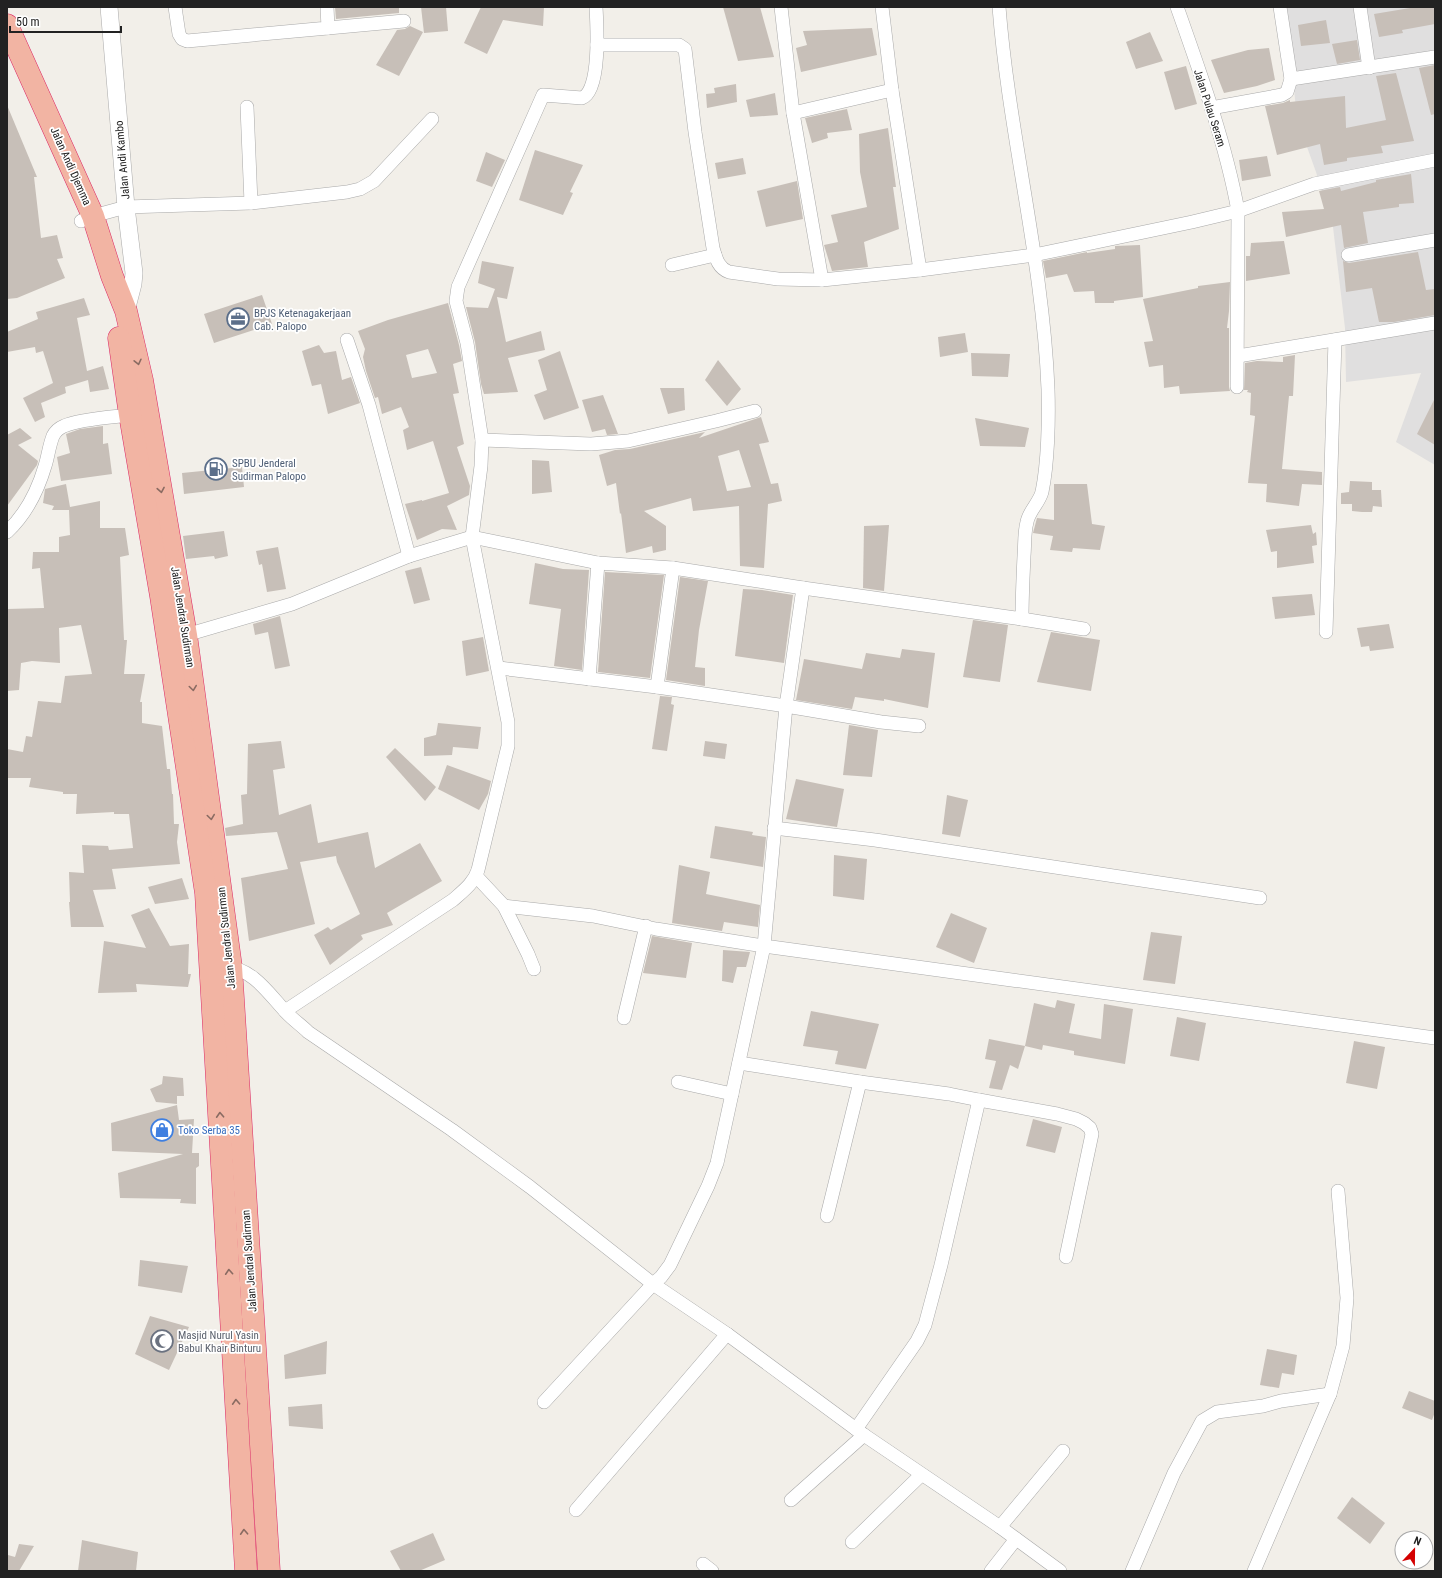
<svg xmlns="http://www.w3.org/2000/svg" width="1442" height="1578" viewBox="0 0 1442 1578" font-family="'Roboto Condensed',sans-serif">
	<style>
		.residential { fill: #e0dfdf }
		.building { fill: #c7bfb8; fill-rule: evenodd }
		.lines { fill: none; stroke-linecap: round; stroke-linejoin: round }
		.minor-casing { stroke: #a9a9a9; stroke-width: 14 }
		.tertiary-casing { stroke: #a9a9a9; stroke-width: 18 }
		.trunk-casing { stroke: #dc2a67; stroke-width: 23 }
		.minor { stroke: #fff; stroke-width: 13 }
		.tertiary { stroke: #fff; stroke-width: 17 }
		.trunk { stroke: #f2b4a3; stroke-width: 22 }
		.oneway { stroke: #8a6b62 }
		.labels { text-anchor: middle; stroke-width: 3.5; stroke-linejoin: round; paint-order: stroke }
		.street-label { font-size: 11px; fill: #222; stroke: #fff }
		.service-label { font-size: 11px; fill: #4e5e75; stroke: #fff; text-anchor: start }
		.shop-label { font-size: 11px; fill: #366cbe; stroke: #fff; text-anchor: start }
		.worship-label { font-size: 11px; fill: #5b616d; stroke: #fff; text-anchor: start }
	</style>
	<rect width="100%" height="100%" fill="#f2efe9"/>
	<!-- residential -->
	<polygon class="residential" points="1286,7 1435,7 1435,465 1396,442 1421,373 1346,382 1345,328 1333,227 1316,172 1297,119"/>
	<!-- building -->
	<g class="building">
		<polygon points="335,7 399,7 399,13 336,19"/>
		<polygon points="421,7 446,7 448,31 424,33"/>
		<polygon points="481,7 544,7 543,26 503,20 487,54 464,43"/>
		<polygon points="723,7 760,7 774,57 738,61"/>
		<polygon points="1416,7 1435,7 1435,24 1402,30 1403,33 1379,37 1374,14"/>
		<polygon points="1326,20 1330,43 1301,46 1298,25"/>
		<polygon points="410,26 423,32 399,76 376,65 397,30 405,29"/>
		<polygon points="872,28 877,55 801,72 796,48 807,45 803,31"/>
		<polygon points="1150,32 1163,61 1136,69 1126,42"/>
		<polygon points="1357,40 1360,60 1337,64 1332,44"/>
		<polygon points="1269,48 1275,80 1257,86 1224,93 1211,60 1248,50"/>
		<polygon points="1435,65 1435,114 1431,115 1419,68"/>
		<polygon points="1186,66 1197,104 1175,110 1164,72"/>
		<polygon points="1396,73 1414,141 1381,146 1383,153 1347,158 1347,161 1324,165 1320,144 1277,155 1265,106 1283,103 1290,100 1290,102 1345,96 1346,128 1386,120 1376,76"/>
		<polygon points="736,84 737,102 707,108 706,94 715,93 714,88"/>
		<polygon points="775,93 778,115 750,117 746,100"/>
		<polygon points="7,105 37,177 34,177 41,238 57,235 63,258 57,259 65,278 17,298 7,299"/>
		<polygon points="847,109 852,130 827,133 828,138 812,143 805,118"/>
		<polygon points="888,128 896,187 893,187 899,229 864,242 868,267 832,271 824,245 838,242 831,215 867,207 860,172 859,134"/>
		<polygon points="535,150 583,165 570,192 573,193 563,215 519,200"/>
		<polygon points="486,152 505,160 492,187 476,181"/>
		<polygon points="1267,156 1271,176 1242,181 1239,160"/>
		<polygon points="743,158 746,174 718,179 715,163"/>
		<polygon points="1411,174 1414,203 1399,204 1399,207 1363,212 1368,243 1344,248 1341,225 1286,237 1282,212 1324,209 1319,191 1340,187 1341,191 1376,182 1376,180"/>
		<polygon points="797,181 803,219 766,227 757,191"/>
		<polygon points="1284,241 1290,274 1246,281 1246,256 1250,256 1251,243"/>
		<polygon points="1140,245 1143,297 1114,301 1114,303 1095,303 1094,291 1074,292 1067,274 1046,278 1043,261 1087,252 1087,253 1115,249 1115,246"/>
		<polygon points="1418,252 1426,290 1435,289 1435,315 1394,322 1379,322 1372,288 1346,292 1343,261 1349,263"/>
		<polygon points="482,261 514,267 507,299 497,297 506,342 541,331 545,350 508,358 518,392 484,394 481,384 475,342 466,307 488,308 495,289 478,283"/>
		<polygon points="1230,282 1229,311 1227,328 1229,328 1229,387 1230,391 1180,394 1179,386 1164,388 1163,365 1149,367 1144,342 1153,341 1143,299 1198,288 1198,286"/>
		<polygon points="262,295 272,324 214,343 204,314"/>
		<polygon points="84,298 90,315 77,318 87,371 103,366 109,389 90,392 88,380 65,387 66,393 41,403 45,417 35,422 23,398 53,383 43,351 36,353 35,347 7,352 7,332 38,319 36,312"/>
		<path d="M448 303 459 345 462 361 453 364 459 393 453 394 464 444 457 447 470 486 469 495 447 506 457 530 442 529 417 540 405 504 422 500V501L449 493 433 441 407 450 403 430 409 427 401 407 382 414 378 397 375 398 366 371 363 357 365 349 358 331 388 320ZM428 349 437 373 412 378 406 355Z"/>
		<polygon points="965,333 968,352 940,357 938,337"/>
		<polygon points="319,345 324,353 336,351 342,380 351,377 360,403 328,414 321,384 312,386 302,351"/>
		<polygon points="560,351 579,408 544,420 534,395 547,390 538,360"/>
		<polygon points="971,353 1010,354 1008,377 972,376"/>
		<polygon points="1295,355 1293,396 1289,396 1282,469 1322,472 1322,485 1302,484 1299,506 1266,502 1267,484 1248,483 1255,416 1250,415 1251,393 1247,392 1248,390 1244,390 1245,363 1257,361 1283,362 1283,357"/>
		<polygon points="718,360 741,389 727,406 705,380"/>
		<polygon points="660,388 684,388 685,410 668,414"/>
		<polygon points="603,395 618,434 607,435 605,429 592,432 582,400"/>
		<polygon points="1435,398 1435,445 1417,434"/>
		<path d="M761 417 769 442 759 444 771 484 778 483 782 501 768 504 764 568 740 566 739 506 693 511 691 498 644 511 666 526V550L653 553 652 546 626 553 621 513 620 514 616 483 607 486 599 455 615 450 630 449 705 432 699 438ZM739 450 751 487 727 491 718 456Z"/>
		<polygon points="975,418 1029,428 1025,447 980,446"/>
		<polygon points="103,426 103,444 108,443 112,474 61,481 57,457 70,453 66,434 80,429"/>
		<polygon points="20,428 32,438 18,445 38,461 37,465 7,506 7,435"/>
		<polygon points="532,460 549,461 552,492 532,494"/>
		<polygon points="242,467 244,487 184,494 182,473"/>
		<polygon points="1350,481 1372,482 1372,490 1381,490 1382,507 1373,506 1372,512 1362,512 1352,511 1352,504 1341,504 1341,493 1349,492"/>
		<polygon points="66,484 70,507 100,501 100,528 125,528 129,555 120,557 124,640 127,640 124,674 145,674 140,702 142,702 142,723 162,726 167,769 170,769 172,794 173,794 174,824 179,824 177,842 180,864 112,869 116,889 93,890 104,927 71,927 69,902 70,902 69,872 84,873 82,845 108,846 109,850 133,848 129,814 114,814 114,812 76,814 77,794 63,794 63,792 29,787 31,778 7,778 7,749 23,752 26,736 32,737 38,701 61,703 65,676 92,674 81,625 59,628 60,663 32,661 21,663 19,690 7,691 7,609 44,608 40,568 32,569 33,552 59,552 59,537 70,535 69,510 52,510 54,506 43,503 45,489"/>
		<polygon points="1054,484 1087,484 1092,524 1105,526 1100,550 1073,548 1072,552 1050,550 1053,536 1033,533 1037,518 1054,520"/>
		<polygon points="889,525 884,591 863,588 864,526"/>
		<polygon points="1311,525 1313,534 1316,532 1317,545 1312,546 1314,563 1277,568 1277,551 1271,552 1266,530"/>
		<polygon points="224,531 228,556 215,559 214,556 186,559 183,536"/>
		<polygon points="278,547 286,589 267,592 262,564 259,565 256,551"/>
		<polygon points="535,563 563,569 589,570 582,670 554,666 561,609 529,604"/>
		<polygon points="421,567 430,600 414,604 405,571"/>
		<polygon points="605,572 664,575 650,678 598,672"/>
		<polygon points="680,577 708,581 699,630 695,667 705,668 705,686 666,680"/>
		<polygon points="743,589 762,590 793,595 784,663 735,656"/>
		<polygon points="1312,594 1315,615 1275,619 1272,597"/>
		<polygon points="280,616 290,666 275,669 268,632 255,635 253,624"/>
		<polygon points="973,620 1008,625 1000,682 963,677"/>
		<polygon points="1389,624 1394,648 1370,651 1369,646 1361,647 1357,628"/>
		<polygon points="1051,632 1100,640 1091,691 1037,682"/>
		<polygon points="483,637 489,671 466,676 462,641"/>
		<polygon points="902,649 935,653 928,708 884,699 884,701 855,697 852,709 796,700 804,659 862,669 866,653 900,658"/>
		<polygon points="660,696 672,697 671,704 674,705 667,751 652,749"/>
		<polygon points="438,723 481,727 478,749 453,747 452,755 424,756 424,738 436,735"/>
		<polygon points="849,725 878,730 872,777 843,775"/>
		<polygon points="281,741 285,768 273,770 279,815 311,804 318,843 368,832 375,868 420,843 442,881 387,913 393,925 361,935 363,939 330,965 314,935 328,927 331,930 360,914 337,862 336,856 300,862 315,924 249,941 241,878 288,869 277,832 226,836 225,828 243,824 241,795 247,794 248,744"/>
		<polygon points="705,741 727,744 725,759 703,756"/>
		<polygon points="395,748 436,787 425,801 386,757"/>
		<polygon points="447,765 491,781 488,794 479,810 438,789"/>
		<polygon points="796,779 844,789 837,827 786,819"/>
		<polygon points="947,795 968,800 960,837 942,834"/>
		<polygon points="715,826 753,832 752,835 766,837 763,867 710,858"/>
		<polygon points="834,855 867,859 864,900 833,896"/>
		<polygon points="679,865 710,872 706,894 760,905 758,927 724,922 722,931 672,923"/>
		<polygon points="182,878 189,899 155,904 148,887"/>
		<polygon points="149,908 170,946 189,944 188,974 191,974 188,987 136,984 137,992 98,993 104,941 146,948 131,915"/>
		<polygon points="951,913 987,928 974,963 936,947"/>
		<polygon points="1151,932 1182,936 1175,984 1143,980"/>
		<polygon points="652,936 692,943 686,978 643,973"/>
		<polygon points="723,950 750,952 746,967 737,967 733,983 722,981"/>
		<polygon points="1057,1000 1075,1004 1069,1033 1101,1039 1104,1004 1133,1009 1125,1064 1074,1055 1074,1051 1043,1045 1042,1050 1025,1046 1034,1003 1055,1008"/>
		<polygon points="811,1011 879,1024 866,1069 835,1064 838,1051 803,1046"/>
		<polygon points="1177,1017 1206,1023 1199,1061 1170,1056"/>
		<polygon points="989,1039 1025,1046 1018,1069 1010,1065 1002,1090 989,1088 996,1061 985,1059"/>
		<polygon points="1354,1041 1385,1047 1377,1089 1346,1083"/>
		<polygon points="163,1076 183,1078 184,1096 177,1096 177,1104 156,1102 150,1089 162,1084"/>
		<polygon points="177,1105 179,1120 194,1119 192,1153 199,1153 199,1166 196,1168 196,1204 180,1203 181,1199 120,1198 118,1173 183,1154 112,1151 111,1123"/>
		<polygon points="1033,1119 1062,1127 1055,1153 1026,1146"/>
		<polygon points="140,1260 188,1266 182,1293 138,1286"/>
		<polygon points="150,1316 189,1327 169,1370 135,1354"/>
		<polygon points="327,1341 326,1374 285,1379 284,1355"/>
		<polygon points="1267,1349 1297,1355 1294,1375 1282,1373 1279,1388 1260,1385"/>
		<polygon points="1409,1391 1435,1401 1435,1412 1432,1420 1402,1408"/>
		<polygon points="322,1404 323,1429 289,1426 288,1407"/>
		<polygon points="1352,1497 1385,1523 1370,1544 1337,1518"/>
		<polygon points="433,1533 445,1560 419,1571 401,1571 390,1551"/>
		<polygon points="82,1540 138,1552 136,1571 78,1571"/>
		<polygon points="19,1544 34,1546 19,1571 7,1571 8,1555 15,1557"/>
	</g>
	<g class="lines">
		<!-- minor casing -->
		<g class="minor-casing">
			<g id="minor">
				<polyline points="175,7 179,34 182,39 187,41 328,28 327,7"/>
				<path d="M781 7 793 113 822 280 920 270 1034 255 1192 222 1238 211C1226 144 1200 72 1177 7"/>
				<polyline points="882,7 892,90 920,270"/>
				<polyline points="1280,7 1291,79 1435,57"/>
				<polyline points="1360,7 1369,68"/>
				<polyline points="328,28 404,21"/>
				<path d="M597 45H679L685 49 695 132 713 248C716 258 718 268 729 272L778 279 822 280"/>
				<polyline points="247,107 251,203"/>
				<polyline points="1211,108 1282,95 1287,92 1291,79"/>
				<polyline points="793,113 892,90"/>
				<polyline points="81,221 93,216 126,207 251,203 347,192 360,189 374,181 432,119"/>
				<polyline points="1348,255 1435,240"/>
				<polyline points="672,265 715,255"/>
				<polyline points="347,340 369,405 409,556"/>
				<polyline points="1238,356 1435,323"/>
				<polyline points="1237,387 1238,211 1314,184 1435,160"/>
				<polyline points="482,440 591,444 628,441 716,421 755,411"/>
				<path d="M7 532C25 515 38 490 45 466 48 457 49 446 53 436 55 432 59 428 64 426 79 419 113 417 130 415"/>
				<polyline points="1022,619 1084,629"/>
				<polyline points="1326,632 1335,340"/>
				<polyline points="186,635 292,604 409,556 472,537 598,563 673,568 803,588"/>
				<path d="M499 668 657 687 786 706 803 588 1022 619C1022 598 1023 577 1024 556 1025 545 1024 533 1027 522 1029 511 1039 503 1042 492 1048 463 1049 419 1048 389 1043 261 1009 135 999 7"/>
				<polyline points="589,679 598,563"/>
				<polyline points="657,687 673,568"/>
				<polyline points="919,726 881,722 786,706 764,946 1435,1038"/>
				<polyline points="774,828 875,840 1260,898"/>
				<polyline points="476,876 504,906 528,954 534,969"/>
				<polyline points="504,906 593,916 656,929 764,946 717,1163 708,1186 670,1265 661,1277 653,1284 544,1402"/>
				<path d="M227 967C253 969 269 994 285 1011 292 1019 301 1025 308 1032L452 1130 530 1187 653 1284 727 1334 864 1435 1000 1527 1060 1571"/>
				<path d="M285 1011 453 900C463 891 474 883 478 870L508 746V722L472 537 481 466 482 440 467 343 456 301 458 287 543 95 582 98C601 91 597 25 596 7"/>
				<polyline points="624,1018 646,926"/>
				<polyline points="739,1063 860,1082 949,1094 979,1100 941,1265 925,1325 917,1341 856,1429"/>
				<polyline points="678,1082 732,1094"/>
				<polyline points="979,1100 1057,1114 1076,1119 1084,1123 1090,1128 1092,1134 1066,1257"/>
				<polyline points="827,1216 860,1082"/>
				<polyline points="791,1500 864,1435"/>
				<polyline points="576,1510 727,1334"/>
				<polyline points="1000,1527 1063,1451"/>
				<polyline points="852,1542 921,1475"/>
				<polyline points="703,1564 712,1571"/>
				<polyline points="991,1571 1016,1539"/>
				<polyline points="1132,1571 1174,1473 1202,1421 1217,1412 1263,1406 1281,1401 1330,1394"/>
				<polyline points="1254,1571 1330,1394 1343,1346 1347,1298 1338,1191"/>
			</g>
		</g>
		<!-- tertiary casing -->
		<g class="tertiary-casing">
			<polyline id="tertiary" points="109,7 126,207 134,273 133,284 126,311"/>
		</g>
		<!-- trunk casing -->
		<g class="trunk-casing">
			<g id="trunk">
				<polyline points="7,25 93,216 112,276 126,311 142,380 186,635 231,967 269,1571"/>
				<polyline points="119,338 130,415 161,596 206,893 246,1571"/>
			</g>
		</g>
		<!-- minor -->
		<use href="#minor" class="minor"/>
		<!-- tertiary -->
		<use href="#tertiary" class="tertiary"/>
		<!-- trunk -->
		<use href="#trunk" class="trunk"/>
	</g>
	<!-- one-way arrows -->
	<defs><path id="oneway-chevron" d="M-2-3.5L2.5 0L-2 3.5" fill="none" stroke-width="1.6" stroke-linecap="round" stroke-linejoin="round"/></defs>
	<g class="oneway">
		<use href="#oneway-chevron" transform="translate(138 362) rotate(77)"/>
		<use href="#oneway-chevron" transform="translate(161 490) rotate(80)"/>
		<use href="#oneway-chevron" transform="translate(193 688) rotate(82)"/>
		<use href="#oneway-chevron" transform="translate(211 817) rotate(82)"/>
		<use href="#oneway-chevron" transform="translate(220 1115) rotate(-93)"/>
		<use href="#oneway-chevron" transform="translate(229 1272) rotate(-94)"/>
		<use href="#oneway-chevron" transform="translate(236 1402) rotate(-93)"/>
		<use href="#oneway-chevron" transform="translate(244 1532) rotate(-93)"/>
	</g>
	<!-- icons -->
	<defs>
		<g id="office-ring" transform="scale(1.15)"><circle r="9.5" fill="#fff" stroke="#5c6f8a" stroke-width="1.5"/><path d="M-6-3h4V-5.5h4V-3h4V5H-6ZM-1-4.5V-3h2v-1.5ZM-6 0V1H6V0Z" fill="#5c6f8a"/></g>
		<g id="fuel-ring" transform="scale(1.15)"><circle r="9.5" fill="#fff" stroke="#5c6f8a" stroke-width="1.5"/><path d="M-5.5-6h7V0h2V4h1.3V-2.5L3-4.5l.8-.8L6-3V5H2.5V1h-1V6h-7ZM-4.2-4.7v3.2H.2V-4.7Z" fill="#5c6f8a"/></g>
		<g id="shop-ring" transform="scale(1.15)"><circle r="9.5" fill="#fff" stroke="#3f7fe0" stroke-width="1.5"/><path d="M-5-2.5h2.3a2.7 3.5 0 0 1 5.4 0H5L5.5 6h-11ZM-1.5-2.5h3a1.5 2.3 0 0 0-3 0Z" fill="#3f7fe0"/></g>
		<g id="mosque-ring" transform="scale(1.15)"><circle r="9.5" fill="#fff" stroke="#6b7280" stroke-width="1.5"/><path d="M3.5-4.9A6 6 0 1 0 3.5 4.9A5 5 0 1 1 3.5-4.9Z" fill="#6b7280"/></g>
	</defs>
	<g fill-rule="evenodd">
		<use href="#office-ring" x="238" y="319"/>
		<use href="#fuel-ring" x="216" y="469"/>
		<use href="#shop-ring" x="162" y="1130"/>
		<use href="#mosque-ring" x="162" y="1341"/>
	</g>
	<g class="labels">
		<!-- street labels -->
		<g class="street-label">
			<text transform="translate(1210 108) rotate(72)" y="4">Jalan Pulau Seram</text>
			<text transform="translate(122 160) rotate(-95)" y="4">Jalan Andi Kambo</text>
			<text transform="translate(71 166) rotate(66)" y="4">Jalan Andi Djemma</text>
			<text transform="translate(183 617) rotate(81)" y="4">Jalan Jendral Sudirman</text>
			<text transform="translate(226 938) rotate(-96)" y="4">Jalan Jendral Sudirman</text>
			<text transform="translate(249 1261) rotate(-94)" y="4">Jalan Jendral Sudirman</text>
		</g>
		<!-- service labels -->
		<g class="service-label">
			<text x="254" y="317">BPJS Ketenagakerjaan<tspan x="254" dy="13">Cab. Palopo</tspan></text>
			<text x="232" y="467">SPBU Jenderal<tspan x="232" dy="13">Sudirman Palopo</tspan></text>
		</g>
		<!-- shop labels -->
		<g class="shop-label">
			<text x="178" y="1134">Toko Serba 35</text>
		</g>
		<!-- worship labels -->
		<g class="worship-label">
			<text x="178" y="1339">Masjid Nurul Yasin<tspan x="178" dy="13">Babul Khair Binturu</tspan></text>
		</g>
	</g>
	<!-- border -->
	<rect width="1442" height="1578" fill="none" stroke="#222222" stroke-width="16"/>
	<!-- north arrow -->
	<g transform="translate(1414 1550) rotate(22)"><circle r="19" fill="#ffffff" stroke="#a7a7a7"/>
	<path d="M0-3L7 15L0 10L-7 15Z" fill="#d40000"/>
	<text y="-6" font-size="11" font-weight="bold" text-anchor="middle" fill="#222222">N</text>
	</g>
	<!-- scale -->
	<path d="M10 26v6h111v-6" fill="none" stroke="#222222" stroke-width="2"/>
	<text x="16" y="26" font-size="12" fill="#222222" stroke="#ffffff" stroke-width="3" paint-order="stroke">50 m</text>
</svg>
